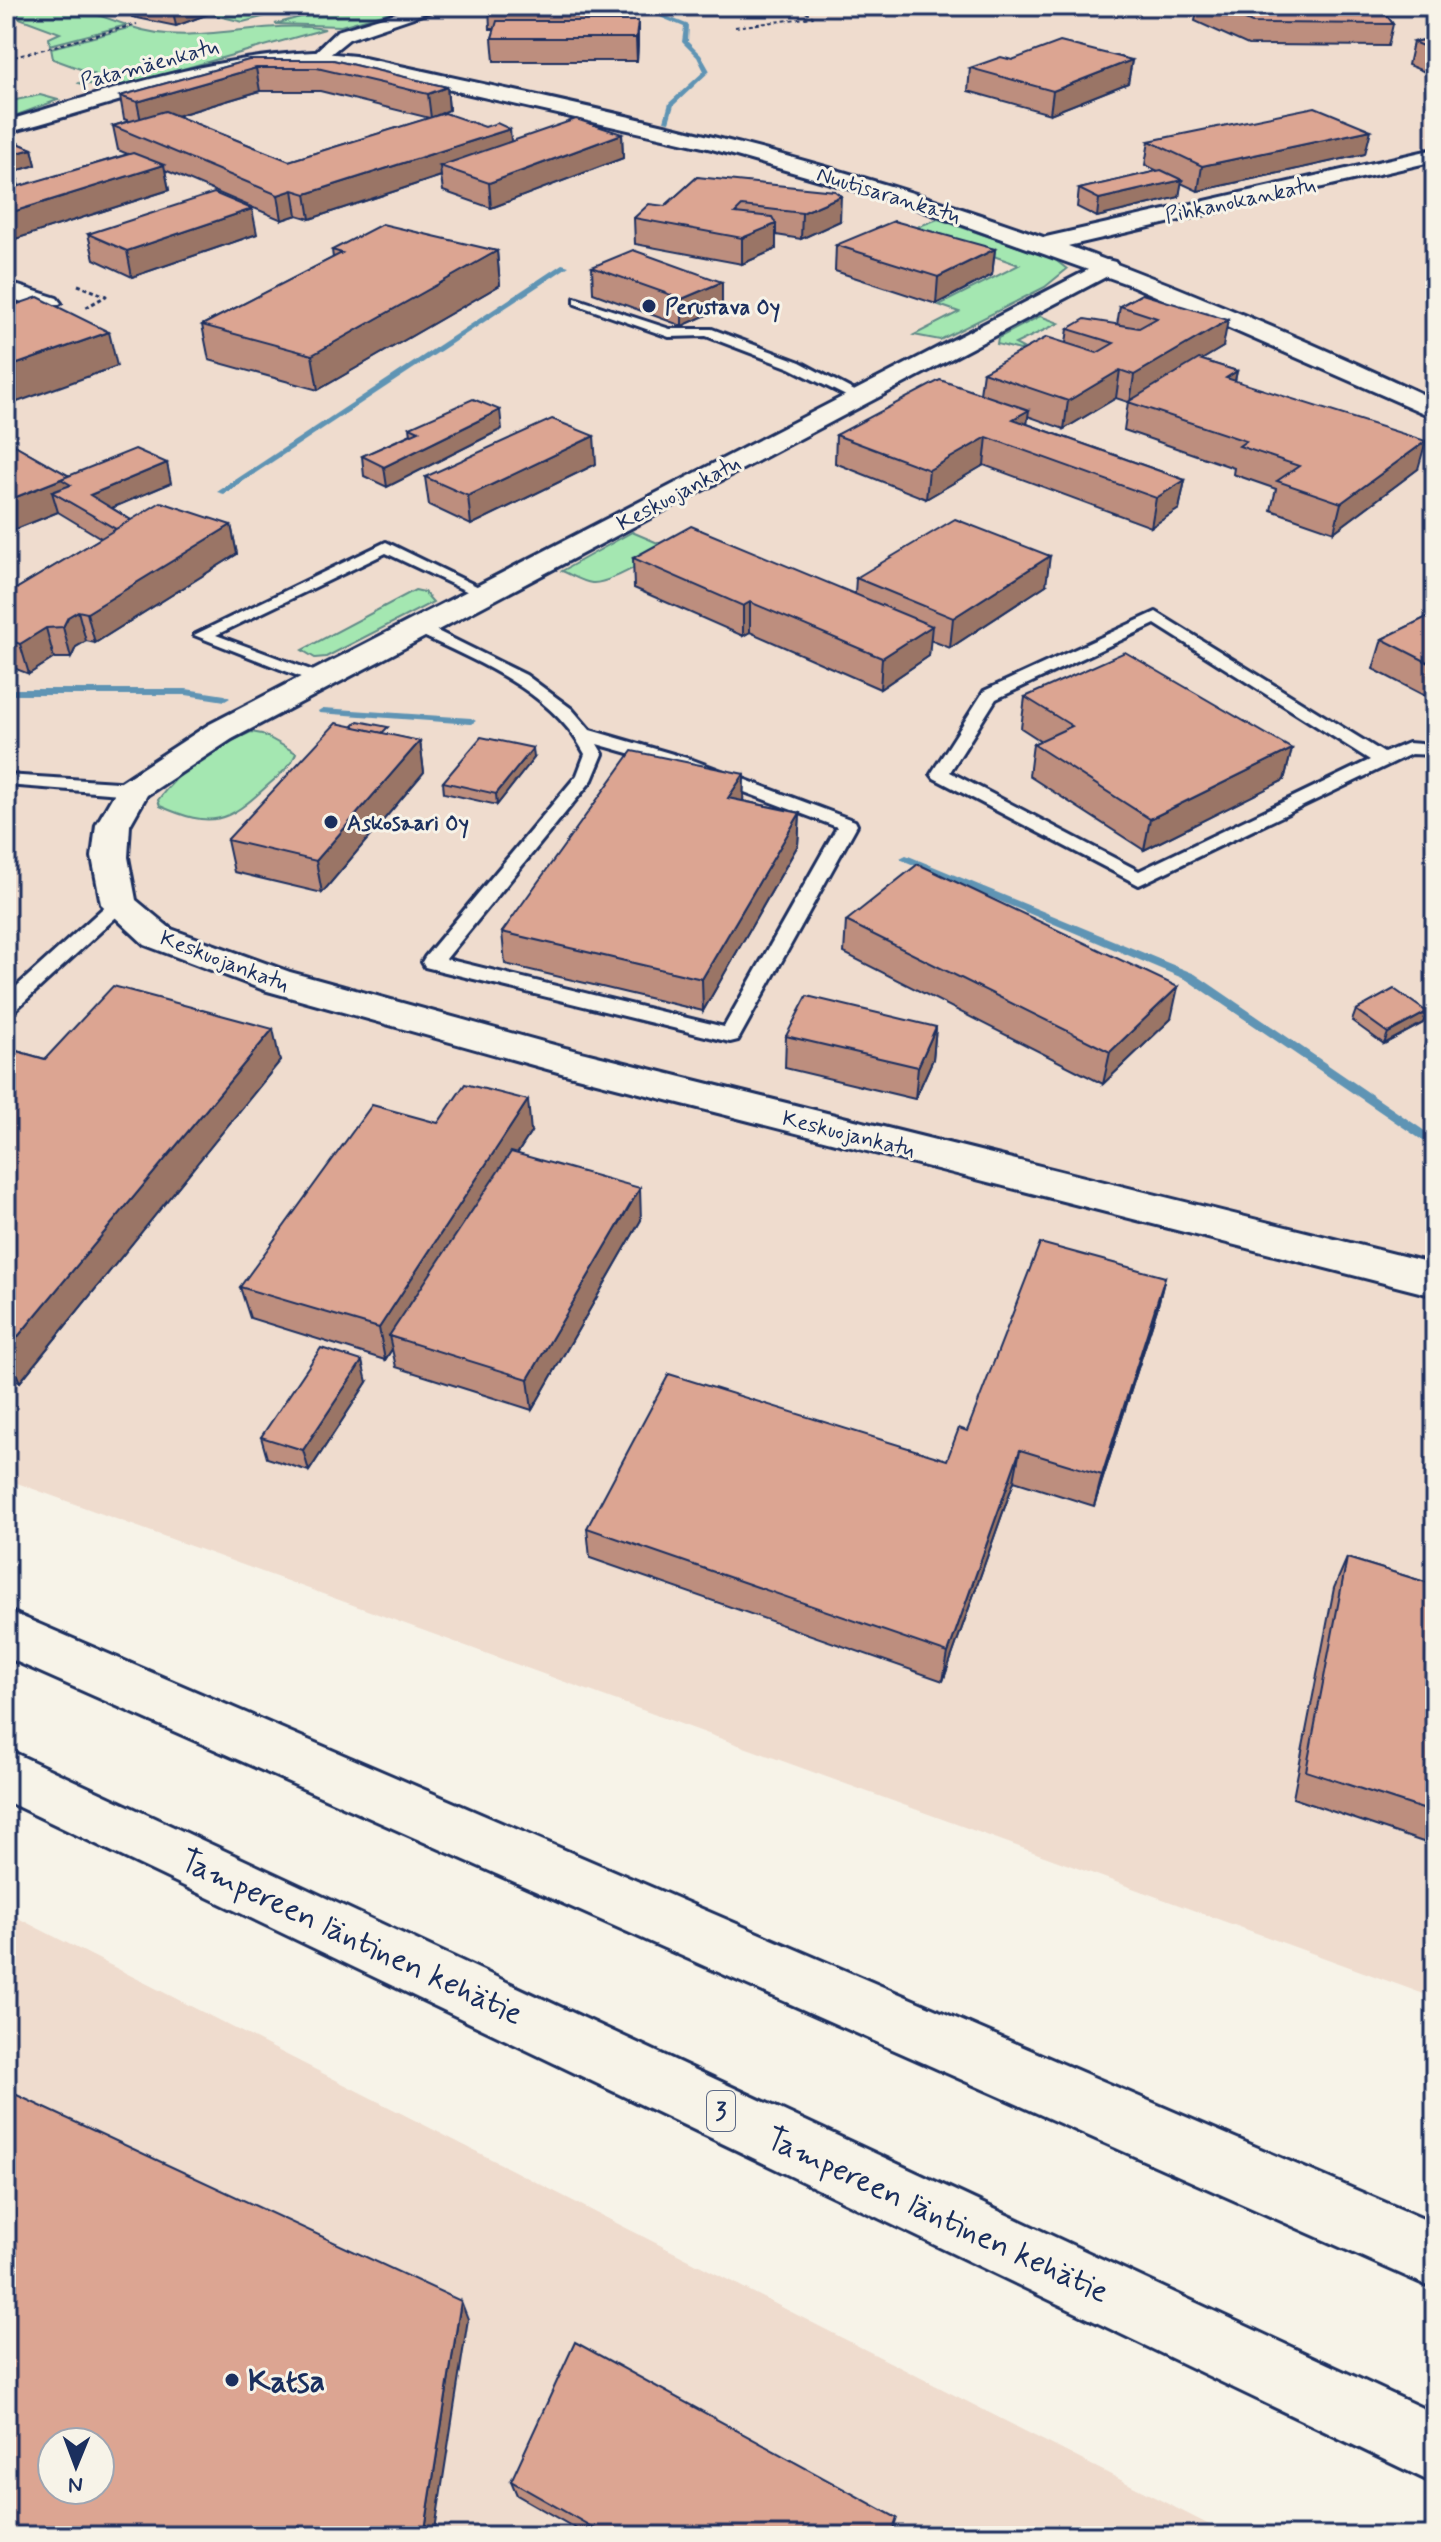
<svg xmlns="http://www.w3.org/2000/svg" width="1441" height="2542" viewBox="0 0 1441 2542" font-family="Mynerve,sans-serif">
	<style>
		.built { fill: #efdcce; fill-rule: evenodd }
		.green { fill: #a4e7b1; stroke: #608b88; stroke-width: 2 }
		.lines { fill: none; stroke-linecap: round; stroke-linejoin: round }
		.stream { fill: #5f94b4; fill-rule: evenodd }
		.service-casing { stroke: #1b2f5e; stroke-width: 6 }
		.minor-casing { stroke: #1b2f5e; stroke-width: 6 }
		.tertiary-casing { stroke: #1b2f5e; stroke-width: 6 }
		.secondary-casing { stroke: #1b2f5e; stroke-width: 6 }
		.motorway-casing { stroke: #1b2f5e; stroke-width: 6 }
		.path-far1 { stroke: #1b2f5e; stroke-width: 2; stroke-dasharray: 4 3; stroke-linecap: butt }
		.path { stroke: #1b2f5e; stroke-width: 3; stroke-dasharray: 4 3; stroke-linecap: butt }
		.service { fill: #f7f3e8; fill-rule: evenodd }
		.minor { fill: #f7f3e8; fill-rule: evenodd }
		.tertiary { fill: #f7f3e8; fill-rule: evenodd }
		.secondary { fill: #f7f3e8; fill-rule: evenodd }
		.motorway { fill: #f7f3e8; fill-rule: evenodd }
		.wall { fill: #bd8e7e; stroke: #1b2f5e; stroke-width: 2; fill-rule: evenodd }
		.shaded-wall { fill: #9a7466; stroke: #1b2f5e; stroke-width: 2 }
		.building { fill: #dca592; stroke: #1b2f5e; stroke-width: 2; fill-rule: evenodd }
		.poi-dot { fill: #1b2f5e; stroke: #f7f3e8; stroke-width: 3 }
		.labels { text-anchor: middle; stroke-width: 6; stroke-linejoin: round; paint-order: stroke }
		.far-street-label { font-size: 22px; fill: #1b2f5e; stroke: #f7f3e8 }
		.far-poi-label { font-size: 22px; font-weight: bold; fill: #1b2f5e; stroke: #f7f3e8; text-anchor: start }
		.shield { fill: #f7f3e8; stroke: #5d6a87; stroke-width: 2 }
		.shield-label { font-size: 24px; font-weight: bold; fill: #1b2f5e }
		.near-street-label { font-size: 32px; fill: #1b2f5e; stroke: #f7f3e8 }
		.near-poi-label { font-size: 32px; font-weight: bold; fill: #1b2f5e; stroke: #f7f3e8; text-anchor: start }
	</style>
	<rect width="100%" height="100%" fill="#f7f3e8"/>
	<filter id="ink" filterUnits="userSpaceOnUse"><feTurbulence type="fractalNoise" baseFrequency=".0125" numOctaves="2"/><feDisplacementMap in="SourceGraphic" scale="16" xChannelSelector="R" yChannelSelector="G"/><feConvolveMatrix kernelMatrix="1 2 1 2 8 2 1 2 1" color-interpolation-filters="sRGB"/></filter>
	<g filter="url(#ink)">
		<!-- built -->
		<g class="built">
			<polygon points="6,6 1435,6 1435,1998 6,1479"/>
			<path d="M6 1912 1231 2536H6ZM52 2442H100V2490H52Z"/>
		</g>
		<!-- green -->
		<g class="green">
			<polygon points="6,6 72,6 127,25 50,45 49,38 60,33 6,13"/>
			<polygon points="232,6 304,6 243,22 210,14"/>
			<polygon points="340,6 411,6 341,26 275,24"/>
			<path d="M132 27C193 48 261 18 325 29L126 85 83 84 79 83 94 74 53 59 51 48Z"/>
			<polygon points="40,95 58,100 6,119 6,102"/>
			<polygon points="938,219 1054,259 1067,269 1045,287 940,340 914,335 959,312 939,305 1019,265 914,228"/>
			<polygon points="1040,316 1059,323 1015,344 1023,348 1020,350 997,344 998,338"/>
			<path d="M632 532 672 549C652 556 609 585 592 583 582 582 572 575 562 571Z"/>
			<polygon points="415,590 424,592 433,602 326,657 315,658 302,650"/>
			<path d="M251 732 262 734 296 753C291 767 278 776 267 786 227 823 212 829 160 806L158 800C181 768 215 748 251 732Z"/>
		</g>
		<g class="lines">
			<!-- stream -->
			<g class="stream">
				<polygon points="633,6 641,6 689,25 688,42 701,55 710,71 674,105 669,122 664,121 669,103 704,71 697,57 682,42 684,27"/>
				<polygon points="562,264 569,266 224,494 217,492"/>
				<polygon points="6,689 186,689 225,695 230,698 225,701 186,695 6,695"/>
				<polygon points="323,708 471,718 476,721 471,724 319,713 318,711"/>
				<polygon points="906,855 1195,974 1435,1138 1435,1149 1187,980 902,860 900,858"/>
			</g>
			<!-- service casing -->
			<g class="service-casing">
				<g id="service">
					<polygon points="575,298 670,329 712,329 800,362 866,397 854,400 790,368 706,336 669,337 575,304"/>
					<polygon points="386,542 493,594 479,597 386,553 216,635 327,676 327,684 321,685 194,635"/>
					<path d="M1156 612 1384 753 1408 743 1435 745V755L1411 754 1139 885 934 778 931 774 984 691ZM1155 624 1370 760 1139 871 950 772 996 699Z"/>
					<path d="M421 623 526 675 572 709 590 730 690 759 855 821 857 825 738 1040 730 1042 425 967 422 962 425 957 577 775 585 754C551 690 477 662 415 632L413 628ZM597 744 678 767 837 827 724 1027 446 959 592 780 603 754Z"/>
					<polygon points="6,775 133,783 142,789 133,795 6,785"/>
					<polygon points="119,898 129,904 126,908 13,1012 6,1014 6,996 112,900"/>
				</g>
			</g>
			<!-- minor casing -->
			<g class="minor-casing">
				<g id="minor">
					<polygon points="1435,149 1435,161 1046,251 1035,244 1046,237"/>
					<polygon points="1107,260 1115,262 1118,267 1115,272 232,739 147,795 130,825 128,857 136,900 171,929 290,972 565,1048 1435,1264 1435,1296 565,1074 264,990 145,945 101,904 92,857 96,825 121,782 208,725"/>
					<polygon points="6,282 57,298 61,303 49,310 6,297"/>
				</g>
			</g>
			<!-- tertiary casing -->
			<g class="tertiary-casing">
				<polygon id="tertiary" points="419,6 446,6 349,39 317,65 308,59 337,31"/>
			</g>
			<!-- secondary casing -->
			<g class="secondary-casing">
				<path id="secondary" d="M314 52 355 56C518 92 683 125 843 172 1047 231 1243 310 1435 400V418L1133 286 907 205 712 149 355 68C228 55 126 103 6 133V121C108 91 207 57 314 52Z"/>
			</g>
			<!-- motorway casing -->
			<g class="motorway-casing">
				<g id="motorway">
					<polygon points="6,1610 1435,2224 1435,2289 6,1657"/>
					<polygon points="6,1749 1435,2414 1435,2484 6,1801"/>
				</g>
			</g>
			<!-- path-far1 -->
			<g class="path-far1">
				<polyline points="801,8 819,6"/>
				<polyline points="735,27 813,17 797,6"/>
				<polyline points="14,57 137,24"/>
			</g>
			<!-- path -->
			<polyline class="path" points="78,285 106,296 85,308"/>
			<!-- service -->
			<use href="#service" class="service"/>
			<!-- minor -->
			<use href="#minor" class="minor"/>
			<!-- tertiary -->
			<use href="#tertiary" class="tertiary"/>
			<!-- secondary -->
			<use href="#secondary" class="secondary"/>
			<!-- motorway -->
			<use href="#motorway" class="motorway"/>
		</g>
		<!-- wall -->
		<g class="wall">
			<polygon points="129,6 230,6 176,26 132,17"/>
			<polygon points="489,6 596,6 593,21 638,21 638,44 637,61 494,61 492,38 495,29 490,29"/>
			<polygon points="1198,6 1380,6 1393,24 1388,46 1248,45 1195,21"/>
			<polygon points="1435,38 1435,76 1408,65 1413,42"/>
			<path d="M249 60H333L447 87 449 110 436 116 511 142 622 134 623 158 491 208 443 191 441 176 310 219 297 215 282 220 165 170 169 190 6 242V138L32 149 36 165 6 174 17 179 19 187 128 154 118 150 113 126 129 121 124 119 120 96ZM260 91H320L430 118 289 161 176 116Z"/>
			<polygon points="1012,60 1132,60 1128,83 1050,114 968,91 970,68"/>
			<polygon points="1149,141 1365,154 1198,191 1181,183 1179,197 1097,217 1077,207 1079,189 1158,171 1145,165"/>
			<polygon points="697,177 840,221 801,239 776,235 776,249 742,264 635,244 634,218 665,206"/>
			<polygon points="88,234 257,234 132,277 94,259"/>
			<polygon points="836,245 995,249 992,275 936,304 835,271"/>
			<polygon points="332,250 497,251 500,285 318,390 209,360 202,325 333,258"/>
			<polygon points="592,267 722,282 722,308 682,326 593,293"/>
			<polygon points="1142,294 1223,347 1201,360 1237,371 1235,381 1418,469 1334,532 1271,510 1276,489 1233,474 1234,468 1124,430 1128,402 1116,398 1064,429 1028,416 1027,424 1185,480 1179,509 1151,527 984,465 926,499 835,463 836,435 980,394 983,372 1066,343 1068,329 1117,325 1120,306"/>
			<polygon points="410,427 502,429 387,487 364,476 362,456 411,434"/>
			<polygon points="6,440 68,475 171,483 112,508 131,520 231,525 237,554 95,643 86,641 76,647 71,658 54,658 29,674 16,669 12,658 6,658 6,595 101,538 58,512 6,533"/>
			<polygon points="596,464 471,525 429,505 425,477"/>
			<polygon points="633,558 855,594 856,578 1046,585 950,648 930,640 929,656 880,689 750,632 743,636 634,588"/>
			<polygon points="1435,613 1435,701 1373,669 1382,639"/>
			<polygon points="1025,697 1292,749 1284,780 1144,850 1029,776 1033,744 1041,741 1021,728"/>
			<polygon points="389,735 420,741 424,772 322,893 234,872 227,840"/>
			<polygon points="534,758 497,805 444,793 443,782"/>
			<polygon points="744,774 743,801 800,813 798,845 703,1011 505,964 502,932"/>
			<polygon points="846,921 1171,1019 1103,1084 844,953"/>
			<polygon points="1356,1010 1427,1012 1423,1023 1384,1044 1352,1021"/>
			<polygon points="936,1027 933,1059 915,1099 785,1068 786,1036"/>
			<polygon points="1435,1032 1435,1054 1424,1047 1429,1036"/>
			<polygon points="6,1048 45,1059 280,1061 20,1382 6,1377"/>
			<polygon points="438,1123 531,1132 517,1154 641,1220 532,1410 396,1367 392,1349 385,1360 250,1318 240,1287"/>
			<polygon points="1165,1277 1157,1309 1094,1506 1014,1481 943,1681 590,1558 587,1528 947,1460 967,1431"/>
			<polygon points="367,1382 309,1471 267,1458 261,1437"/>
			<polygon points="1347,1558 1435,1585 1435,1846 1293,1798 1334,1588"/>
			<polygon points="511,2481 891,2536 589,2536 517,2495"/>
		</g>
		<!-- shaded-wall -->
		<g class="shaded-wall">
			<polygon points="172,6 230,6 176,26"/>
			<polygon points="591,6 596,6 592,29 591,7"/>
			<polygon points="638,21 638,44 637,61 636,38"/>
			<polygon points="1132,60 1128,83 1050,114 1053,91"/>
			<polygon points="256,68 260,91 142,126 137,102"/>
			<polygon points="447,87 449,110 431,118 428,94"/>
			<polygon points="510,129 512,153 440,166 441,176 310,219 306,194"/>
			<polygon points="1371,130 1365,154 1198,191 1202,166"/>
			<polygon points="622,134 623,158 491,208 489,183"/>
			<polygon points="32,149 36,165 6,174 6,156"/>
			<polygon points="164,165 169,190 6,242 6,214"/>
			<polygon points="17,179 21,196 6,201 6,182"/>
			<polygon points="1182,180 1179,197 1097,217 1099,199"/>
			<polygon points="293,190 297,215 282,220 278,195"/>
			<polygon points="841,196 840,221 801,239 802,213"/>
			<polygon points="252,209 257,234 132,277 127,251"/>
			<polygon points="776,224 776,249 742,264 742,238"/>
			<polygon points="995,249 992,275 936,304 938,277"/>
			<polygon points="497,251 500,285 318,390 312,355"/>
			<polygon points="722,282 722,308 682,326 682,299"/>
			<polygon points="1228,320 1223,347 1130,403 1134,375"/>
			<polygon points="109,332 117,366 6,406 6,368"/>
			<polygon points="1120,370 1116,398 1064,429 1068,401"/>
			<polygon points="1237,371 1231,399 1226,378"/>
			<polygon points="500,410 502,429 387,487 384,467"/>
			<polygon points="1029,410 1025,439 1013,419"/>
			<polygon points="594,436 596,464 471,525 468,496"/>
			<polygon points="987,437 984,465 926,499 929,470"/>
			<polygon points="1426,441 1418,469 1334,532 1341,503"/>
			<polygon points="167,463 171,483 95,515 90,495"/>
			<polygon points="69,476 75,505 52,492 58,512 6,533 6,501"/>
			<polygon points="1185,480 1179,509 1151,527 1156,498"/>
			<polygon points="231,525 237,554 95,643 87,613"/>
			<polygon points="1050,556 1046,585 950,648 953,618"/>
			<polygon points="750,602 750,632 743,636 743,606"/>
			<polygon points="78,611 86,641 76,647 71,658 63,627 68,617"/>
			<polygon points="932,626 929,656 880,689 882,658"/>
			<polygon points="46,628 54,658 29,674 20,644"/>
			<polygon points="420,741 424,772 322,893 316,861"/>
			<polygon points="533,748 534,758 497,805 496,794"/>
			<polygon points="1292,749 1284,780 1144,850 1150,819"/>
			<polygon points="744,774 743,805 728,798"/>
			<polygon points="800,813 798,845 703,1011 702,979"/>
			<polygon points="1178,987 1171,1019 1103,1084 1110,1052"/>
			<polygon points="1427,1012 1423,1023 1384,1044 1388,1033"/>
			<polygon points="936,1027 933,1059 915,1099 918,1067"/>
			<polygon points="273,1029 280,1061 20,1382 6,1351"/>
			<polygon points="528,1100 531,1132 399,1339 389,1336 392,1349 385,1360 379,1328"/>
			<polygon points="640,1188 641,1220 532,1410 528,1379"/>
			<polygon points="1165,1277 1157,1309 1094,1506 1102,1475"/>
			<polygon points="362,1361 367,1382 309,1471 303,1450"/>
			<polygon points="1020,1450 1014,1481 943,1681 948,1653"/>
			<polygon points="461,2301 468,2319 434,2536 424,2536"/>
		</g>
		<!-- building -->
		<g class="building">
			<polygon points="489,6 591,6 488,7"/>
			<polygon points="1214,6 1380,6 1393,24 1252,23"/>
			<polygon points="497,21 638,21 636,38 492,38"/>
			<polygon points="1435,38 1435,51 1413,42"/>
			<polygon points="1060,42 1132,60 1053,91 970,68 1001,57 1012,60"/>
			<polygon points="249,60 333,60 447,87 428,94 317,68 256,68 137,102 120,96"/>
			<polygon points="1315,107 1371,130 1202,166 1149,141"/>
			<polygon points="165,111 289,161 445,113 485,127 497,123 510,129 306,194 293,190 278,195 113,126"/>
			<polygon points="576,119 622,134 489,183 440,166"/>
			<polygon points="6,138 32,149 6,156"/>
			<polygon points="133,153 164,165 6,214 6,190"/>
			<polygon points="1161,170 1182,180 1099,199 1079,189"/>
			<polygon points="6,174 17,179 6,182"/>
			<polygon points="697,177 835,191 841,196 802,213 742,206 735,213 772,217 776,224 742,238 634,218 649,204 665,206"/>
			<polygon points="214,193 252,209 127,251 88,234"/>
			<polygon points="894,221 995,249 938,277 836,245"/>
			<polygon points="382,224 497,251 312,355 202,325 342,253 332,250"/>
			<polygon points="633,250 722,282 682,299 592,267"/>
			<polygon points="1142,294 1228,320 1134,375 1120,370 1068,401 983,372 1047,337 1097,353 1114,343 1068,329 1085,319 1139,328 1157,318 1120,306"/>
			<polygon points="38,297 109,332 6,368 6,308"/>
			<polygon points="1199,359 1237,371 1226,378 1426,441 1341,503 1277,481 1299,466 1239,446 1246,441 1128,402"/>
			<polygon points="940,380 1029,410 1013,419 1185,480 1156,498 987,437 929,470 836,435"/>
			<polygon points="473,399 500,410 384,467 362,456 419,431 410,427"/>
			<polygon points="552,419 594,436 468,496 425,477"/>
			<polygon points="6,440 69,476 6,501"/>
			<polygon points="135,449 167,463 90,495 131,520 116,529 52,492 71,485 61,479"/>
			<polygon points="161,502 231,525 87,613 78,611 68,617 63,627 46,628 20,644 6,639 13,628 6,627 6,595"/>
			<polygon points="955,519 1050,556 953,618 856,578"/>
			<polygon points="691,526 932,626 882,658 750,602 743,606 633,558"/>
			<polygon points="1435,613 1435,666 1382,639"/>
			<polygon points="1125,652 1292,749 1150,819 1033,744 1072,726 1025,697"/>
			<polygon points="358,721 388,727 382,733 352,727"/>
			<polygon points="336,723 420,741 316,861 227,840"/>
			<polygon points="481,737 533,748 496,794 443,782"/>
			<polygon points="632,751 744,774 728,798 800,813 702,979 502,932"/>
			<polygon points="918,864 1178,987 1110,1052 846,921"/>
			<polygon points="113,986 273,1029 6,1351 6,1048 45,1059"/>
			<polygon points="1394,989 1427,1012 1388,1033 1356,1010"/>
			<polygon points="807,996 936,1027 918,1067 786,1036"/>
			<polygon points="1435,1032 1435,1040 1429,1036"/>
			<polygon points="465,1084 528,1100 379,1328 240,1287 372,1105 438,1123"/>
			<polygon points="511,1152 640,1188 528,1379 389,1336"/>
			<polygon points="1040,1243 1165,1277 1102,1475 1020,1450 948,1653 587,1528 669,1374 947,1460 959,1428 967,1431"/>
			<polygon points="321,1348 362,1361 303,1450 261,1437"/>
			<polygon points="1347,1558 1435,1585 1435,1813 1306,1771"/>
			<path d="M6 2090 461 2301 424 2536H6ZM52 2442H100V2490H52Z"/>
			<polygon points="575,2342 897,2518 891,2536 608,2536 511,2481"/>
		</g>
	</g>
	<!-- markers -->
	<g class="poi-dot">
		<circle cx="649" cy="306" r="8"/>
		<circle cx="331" cy="822" r="8"/>
		<circle cx="232" cy="2380" r="8"/>
	</g>
	<g class="labels">
		<!-- far-street labels -->
		<g class="far-street-label">
			<text transform="translate(149 63) rotate(-15)" y="8">Patamäenkatu</text>
			<text transform="translate(889 194) rotate(17)" y="8">Nuutisarankatu</text>
			<text transform="translate(1240 199) rotate(-12)" y="8">Pihkanokankatu</text>
			<text transform="translate(678 492) rotate(-28)" y="8">Keskuojankatu</text>
			<text transform="translate(225 960) rotate(21)" y="8">Keskuojankatu</text>
			<text transform="translate(849 1133) rotate(14)" y="8">Keskuojankatu</text>
		</g>
		<!-- far-poi labels -->
		<g class="far-poi-label">
			<text x="665" y="314">Perustava Oy</text>
			<text x="347" y="830">Askosaari Oy</text>
		</g>
		<!-- shield labels -->
		<rect class="shield" x="707" y="2091" width="28" height="40" rx="6"/>
		<g class="shield-label">
			<text x="721" y="2119">3</text>
		</g>
		<!-- near-street labels -->
		<g class="near-street-label">
			<text transform="translate(352 1936) rotate(25)" y="11">Tampereen läntinen kehätie</text>
			<text transform="translate(938 2214) rotate(25)" y="11">Tampereen läntinen kehätie</text>
		</g>
		<!-- near-poi labels -->
		<g class="near-poi-label">
			<text x="248" y="2391">Katsa</text>
		</g>
	</g>
	<!-- margin -->
	<rect width="1441" height="2542" fill="none" stroke="#f7f3e8" stroke-width="32"/>
	<rect x="16" y="16" width="1409" height="2510" fill="none" stroke="#1b2f5e" stroke-width="3" filter="url(#ink)"/>
	<!-- north arrow -->
	<g transform="translate(76 2466) rotate(181)"><circle r="38" fill="#f7f3e8" stroke="#9fa5b1" stroke-width="2"/>
	<path d="M0-6L14 30L0 20L-14 30Z" fill="#1b2f5e"/>
	<text y="-12" font-size="22" font-weight="bold" text-anchor="middle" fill="#1b2f5e">N</text>
	</g>
</svg>
